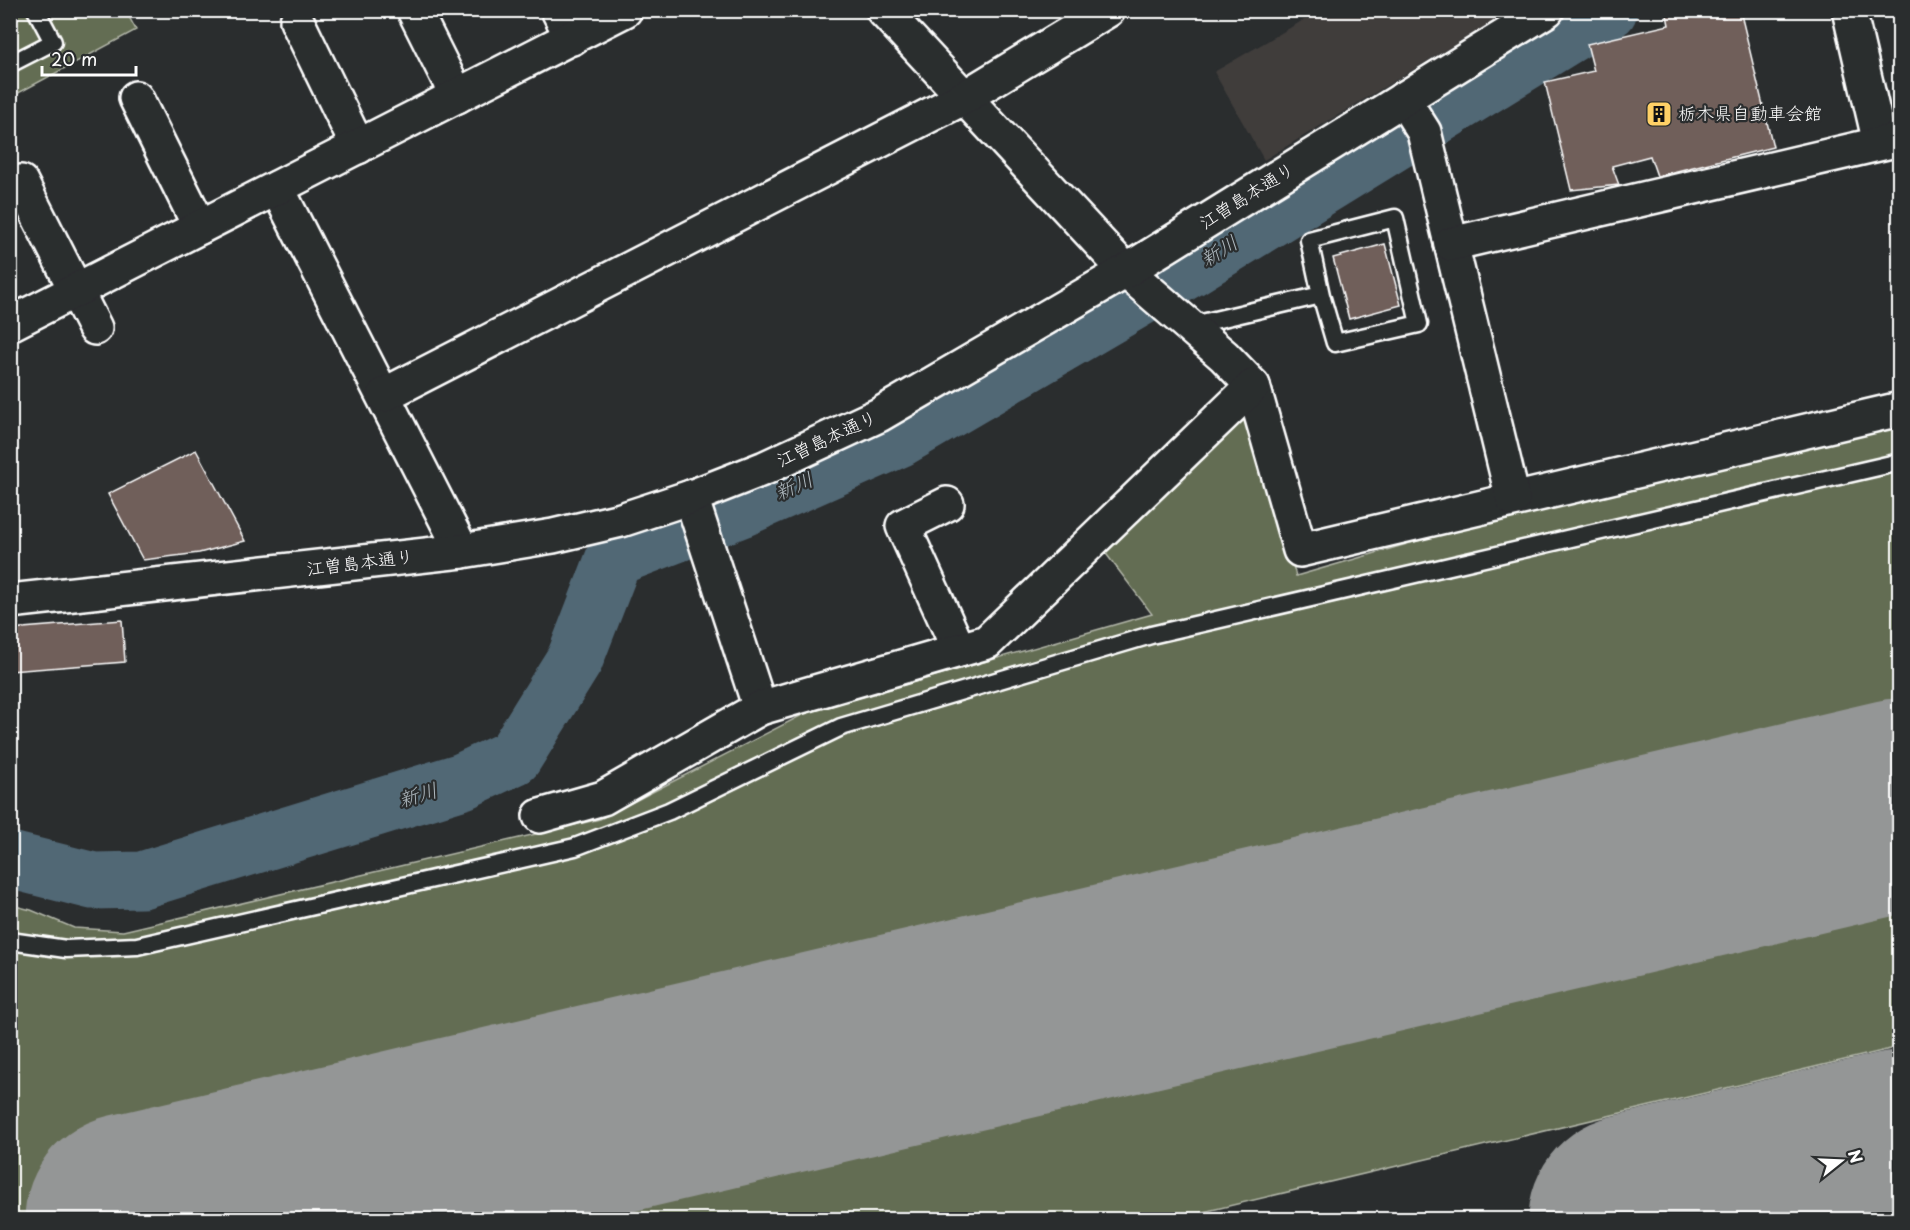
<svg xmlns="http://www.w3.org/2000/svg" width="1910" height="1230" viewBox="0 0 1910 1230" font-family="'Playpen Sans','Klee One',sans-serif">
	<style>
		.built { fill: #3f3c3b }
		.green { fill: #646d53; stroke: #b2b6a9; stroke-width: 1.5 }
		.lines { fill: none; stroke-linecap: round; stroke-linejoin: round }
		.river { stroke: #516775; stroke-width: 57 }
		.taxiway { stroke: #949696; stroke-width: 86 }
		.runway { stroke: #949696; stroke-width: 213 }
		.building { fill: #705e5a; stroke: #fff; stroke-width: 1.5 }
		.lane-casing { stroke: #fff; stroke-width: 21 }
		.street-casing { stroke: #fff; stroke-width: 38 }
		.secondary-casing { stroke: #fff; stroke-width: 38 }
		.lane { stroke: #2a2d2e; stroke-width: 16 }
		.street { stroke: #2a2d2e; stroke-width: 33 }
		.secondary { stroke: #2a2d2e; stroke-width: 33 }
		.labels { text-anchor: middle; stroke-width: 4.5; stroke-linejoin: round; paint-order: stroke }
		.poi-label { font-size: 18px; fill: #fff; stroke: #2a2d2e; text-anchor: start }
		.street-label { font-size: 18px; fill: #fff; stroke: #2a2d2e }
		.water-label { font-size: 20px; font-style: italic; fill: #b1bbc1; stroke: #2a2d2e }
	</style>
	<rect width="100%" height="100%" fill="#2a2d2e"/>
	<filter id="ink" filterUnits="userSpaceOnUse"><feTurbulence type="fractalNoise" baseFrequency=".0167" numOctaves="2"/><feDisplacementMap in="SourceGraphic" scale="12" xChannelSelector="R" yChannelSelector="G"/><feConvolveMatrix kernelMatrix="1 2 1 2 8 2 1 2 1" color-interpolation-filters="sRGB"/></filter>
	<g filter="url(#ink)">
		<!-- built -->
		<polygon class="built" points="1319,11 1319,10 1510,11 1264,160 1214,72"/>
		<!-- green -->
		<g class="green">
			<polygon points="11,11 126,11 136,30 11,97"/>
			<polygon points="1250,415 1296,576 1490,520 1899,427 1899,1047 1174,1219 11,1220 11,905 31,910 74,928 123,931 600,819 806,713 1152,614 1104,551 1240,417"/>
		</g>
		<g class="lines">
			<!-- river -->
			<polyline class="river" points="10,860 93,881 142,880 463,781 514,757 575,659 614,558 741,509 899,439 1189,269 1609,10"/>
			<!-- taxiway -->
			<polyline class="taxiway" points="1664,1220 1687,1207"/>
			<!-- runway -->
			<g class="runway">
				<polyline points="131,1220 1900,805"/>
				<polyline points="1635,1220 1900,1157"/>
			</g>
		</g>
		<!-- building -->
		<g class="building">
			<polygon points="1666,10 1740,10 1773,147 1657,176 1650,156 1612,166 1619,185 1571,190 1545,82 1594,71 1587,44 1669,25"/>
			<polygon points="1385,244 1401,305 1349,319 1333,258"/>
			<polygon points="196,450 245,541 199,553 143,560 108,494"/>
			<polygon points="122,620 125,662 10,671 10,629"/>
		</g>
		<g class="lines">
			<!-- lane casing -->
			<g class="lane-casing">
				<g id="lane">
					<polyline points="10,64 53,42 36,10"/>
					<polyline points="1189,326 1321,295 1309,240 1395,218 1419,324 1335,343 1321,295"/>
					<polyline points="10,941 66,949 137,946 575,847 669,811 841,727 1151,635 1900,462"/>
				</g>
			</g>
			<!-- street casing -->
			<g class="street-casing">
				<g id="street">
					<polyline points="414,10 457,96"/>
					<polyline points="558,10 572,38"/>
					<polyline points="883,10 1126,271 1224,356 1253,386 1300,550 1900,409"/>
					<polyline points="1849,10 1880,143"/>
					<polyline points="297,21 358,147"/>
					<polyline points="136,98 200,227"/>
					<polyline points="1403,99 1424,132 1513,499"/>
					<polyline points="21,182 95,328"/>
					<polyline points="277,188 462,551"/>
					<polyline points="1451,244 1900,139"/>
					<polyline points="10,324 625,10"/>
					<polyline points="384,395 963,98 1108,10"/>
					<polyline points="691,497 760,708"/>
					<polyline points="947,504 903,526 959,650"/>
					<polyline points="540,816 603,798 760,708 987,642 1253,386"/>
				</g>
			</g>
			<!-- secondary casing -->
			<g class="secondary-casing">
				<polyline id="secondary" points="10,601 462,551 553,536 621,520 691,497 765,468 879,415 1126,271 1547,10"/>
			</g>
			<!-- lane -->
			<use href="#lane" class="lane"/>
			<!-- street -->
			<use href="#street" class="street"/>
			<!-- secondary -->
			<use href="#secondary" class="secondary"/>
		</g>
	</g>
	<!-- icons -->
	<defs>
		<g id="building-square" transform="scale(1.35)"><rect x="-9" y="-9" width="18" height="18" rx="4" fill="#ffd166" stroke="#2a2d2e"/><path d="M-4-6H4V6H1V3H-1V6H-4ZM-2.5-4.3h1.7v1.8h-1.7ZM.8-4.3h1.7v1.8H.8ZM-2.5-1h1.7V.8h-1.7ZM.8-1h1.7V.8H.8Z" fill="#111"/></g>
	</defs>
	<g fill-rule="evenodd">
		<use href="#building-square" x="1659" y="114"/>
	</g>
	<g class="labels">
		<!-- poi labels -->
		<g class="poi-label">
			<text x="1678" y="120">栃木県自動車会館</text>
		</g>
		<!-- street labels -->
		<g class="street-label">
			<text transform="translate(1247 196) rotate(-32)" y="6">江曽島本通り</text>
			<text transform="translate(827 439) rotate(-25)" y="6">江曽島本通り</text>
			<text transform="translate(360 563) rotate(-7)" y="6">江曽島本通り</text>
		</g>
		<!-- water labels -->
		<g class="water-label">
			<text transform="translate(1219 251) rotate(-32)" y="7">新川</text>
			<text transform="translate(794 486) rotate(-24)" y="7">新川</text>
			<text transform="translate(418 795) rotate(-17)" y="7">新川</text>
		</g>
	</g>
	<!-- margin -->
	<rect width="1910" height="1230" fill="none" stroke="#2a2d2e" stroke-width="36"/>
	<rect x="18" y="18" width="1874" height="1194" fill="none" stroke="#fff" stroke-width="2" filter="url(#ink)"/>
	<!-- north arrow -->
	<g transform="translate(1841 1161) rotate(72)" stroke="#2a2d2e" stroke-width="4.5" paint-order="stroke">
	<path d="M0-4.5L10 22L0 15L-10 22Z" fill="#ffffff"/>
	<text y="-9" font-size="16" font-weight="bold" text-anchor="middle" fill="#ffffff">N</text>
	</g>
	<!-- scale -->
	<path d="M42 66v9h94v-9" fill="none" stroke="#ffffff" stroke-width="3"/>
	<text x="51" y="66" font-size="18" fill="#ffffff" stroke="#2a2d2e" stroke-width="4.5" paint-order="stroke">20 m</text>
</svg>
